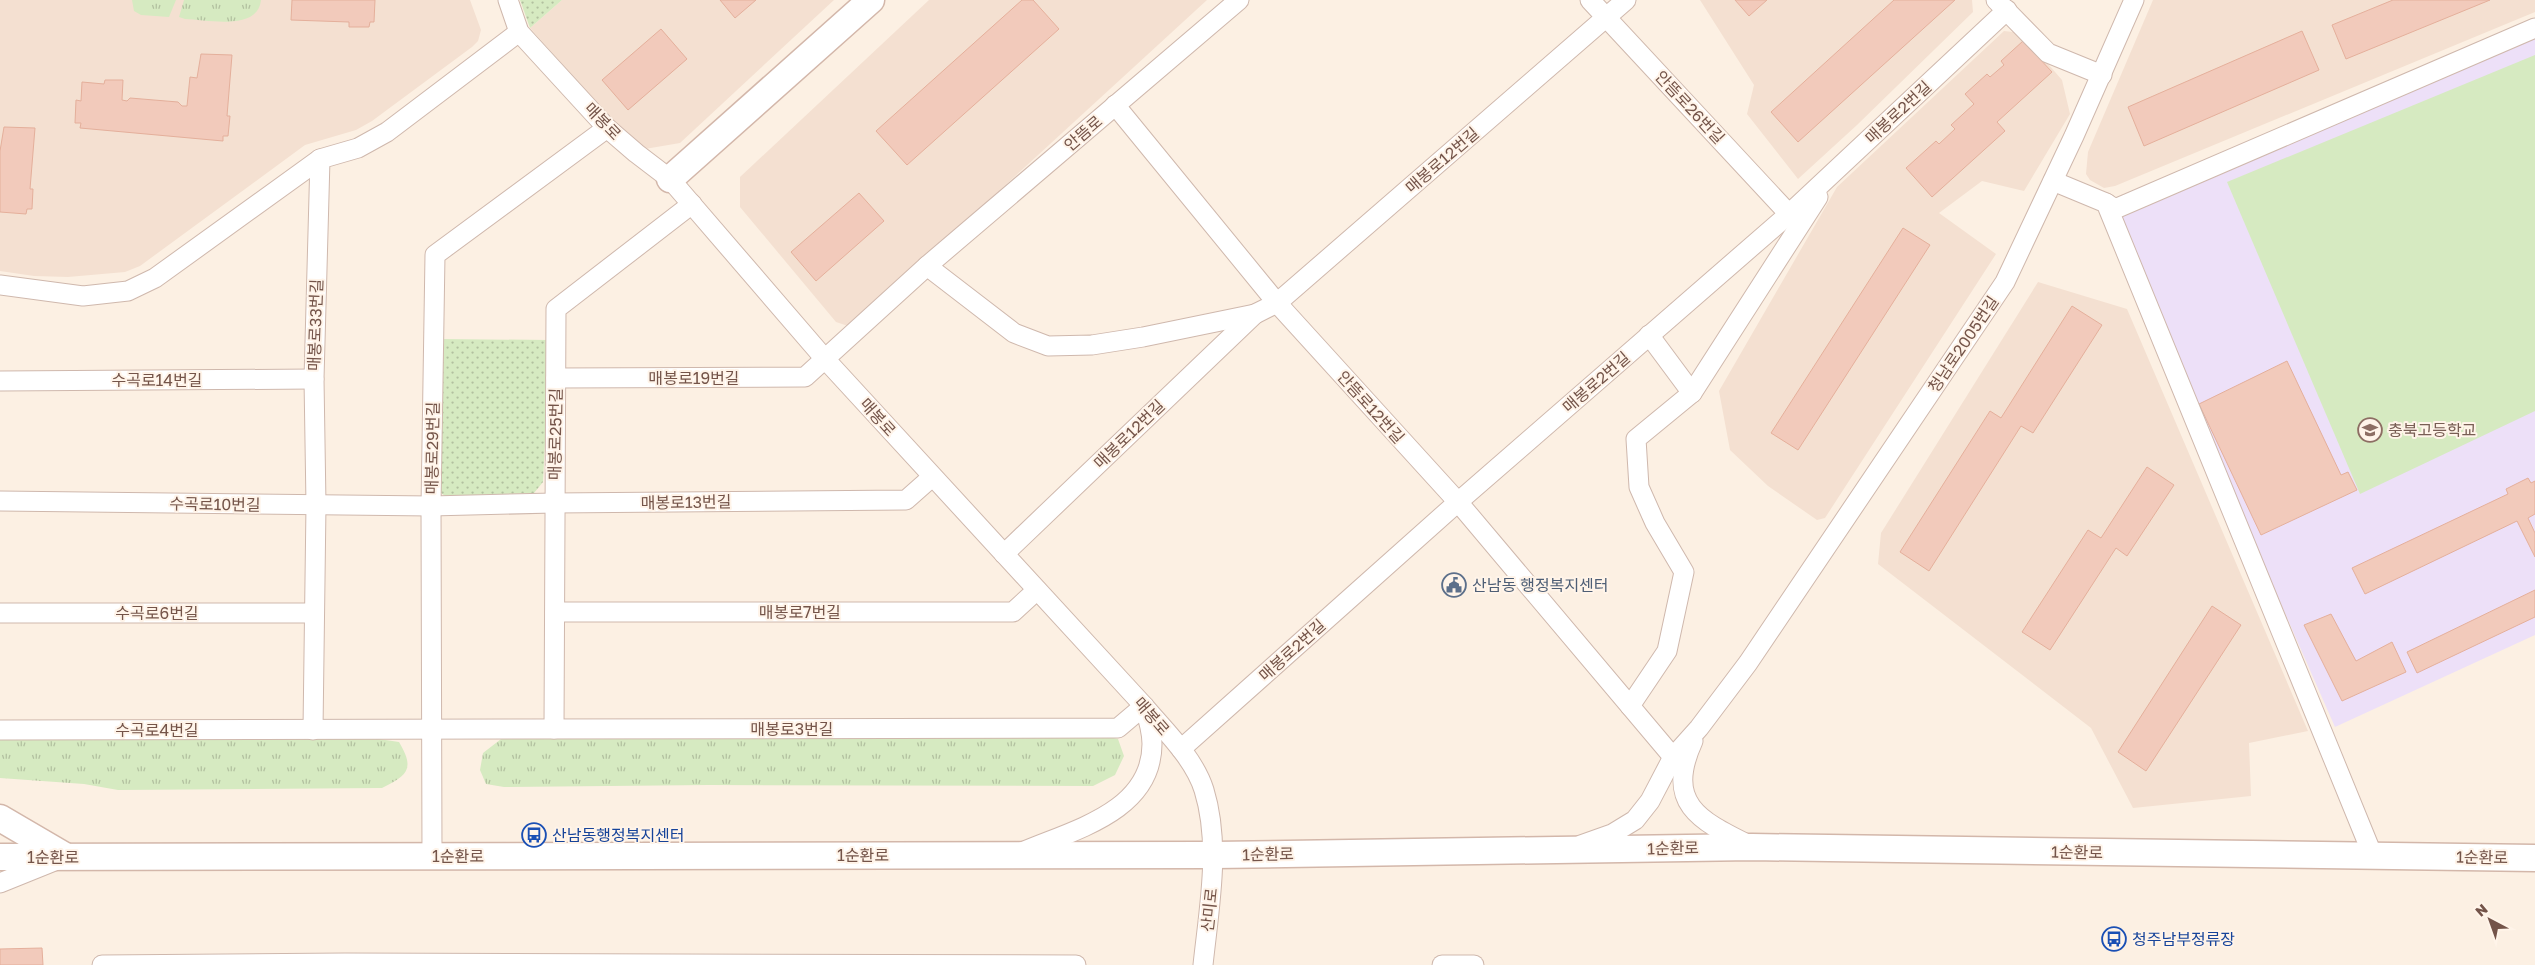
<svg xmlns="http://www.w3.org/2000/svg" width="2535" height="965" viewBox="0 0 2535 965" font-family="'Golos Text','Noto Sans KR',sans-serif">
	<style>
		.residential { fill: #f4e0d1 }
		.education { fill: #ede0f8 }
		.grass { fill: url(#grass-tufts) }
		.park { fill: url(#park-dots) }
		.pitch { fill: #d6eac1 }
		.building { fill: #f2cabb; stroke: #e4af9b }
		.lines { fill: none; stroke-linecap: round; stroke-linejoin: round }
		.street-casing { stroke: #cfb8ad; stroke-width: 21 }
		.secondary-casing { stroke: #d3b7aa; stroke-width: 29 }
		.street { stroke: #fff; stroke-width: 19 }
		.secondary { stroke: #fff; stroke-width: 26 }
		.labels { text-anchor: middle; stroke-width: 4; stroke-linejoin: round; paint-order: stroke }
		.street-label { font-size: 16px; fill: #745449; stroke: #fff4e9 }
		.education-label { font-size: 16px; fill: #785e54; stroke: #fff4e9; text-anchor: start }
		.service-label { font-size: 16px; fill: #4e5e75; stroke: #fff4e9; text-anchor: start }
		.transit-label { font-size: 16px; fill: #164399; stroke: #fff4e9; text-anchor: start }
	</style>
	<defs>
		<pattern id="grass-tufts" width="24" height="20" patternUnits="userSpaceOnUse" patternTransform="scale(1.25)"><rect width="24" height="20" fill="#d6eac1"/><path d="M3 7l-1-3M5 7V3M7 7l1-3M15 17l-1-3M17 17v-4M19 17l1-3" fill="none" stroke="#b2c09f"/></pattern>
		<pattern id="park-dots" width="8" height="8" patternUnits="userSpaceOnUse" patternTransform="scale(1.25)"><rect width="8" height="8" fill="#d6eac1"/><path d="M2 2h.1M6 6h.1" fill="none" stroke="#b2c09f" stroke-width="1.8" stroke-linecap="round"/></pattern>
	</defs>
	<rect width="100%" height="100%" fill="#fcf0e3"/>
	<!-- residential -->
	<g class="residential">
		<polygon points="0,0 470,0 481,30 478,41 472,47 372,121 356,130 305,145 140,266 125,272 68,277 34,276 0,271"/>
		<polygon points="562,0 834,0 680,143 639,150 530,28"/>
		<polygon points="929,0 1207,0 855,323 848,326 836,322 740,207 740,177"/>
		<polygon points="1700,0 1972,0 1973,12 1857,125 1798,179 1747,114 1754,85"/>
		<polygon points="2153,0 2535,0 2535,12 2115,186 2104,188 2090,180 2086,174 2088,152"/>
		<polygon points="2004,31 2021,33 2062,80 2070,114 2024,191 1982,181 1939,213 1996,254 1825,518 1817,520 1768,486 1730,450 1719,391 1837,187"/>
		<polygon points="2038,282 2127,309 2308,731 2249,743 2251,796 2133,808 2091,728 1878,564 1881,533"/>
	</g>
	<!-- education -->
	<polygon class="education" points="2535,36 2535,635 2335,727 2115,226 2119,215"/>
	<!-- grass -->
	<g class="grass">
		<polygon points="132,0 176,0 169,17 141,15 134,11"/>
		<path d="M184 0H261C258 31 208 20 185 19L179 17Z"/>
		<polygon points="1095,734 1118,739 1124,756 1115,775 1093,786 709,785 504,787 486,784 480,770 483,753 505,736"/>
		<path d="M0 737 372 738 399 742C415 769 408 775 382 788L118 790 84 784 0 778Z"/>
	</g>
	<!-- park -->
	<g class="park">
		<polygon points="520,0 562,0 530,28"/>
		<polygon points="439,339 550,340 543,482 534,493 445,496 435,488"/>
	</g>
	<!-- pitch -->
	<polygon class="pitch" points="2535,55 2535,411 2360,494 2227,182"/>
	<!-- building -->
	<g class="building">
		<polygon points="292,0 375,0 374,22 370,22 369,27 349,27 349,22 291,20"/>
		<polygon points="720,0 756,0 735,18"/>
		<polygon points="1022,0 1033,0 1059,29 907,165 876,131"/>
		<polygon points="1735,0 1767,0 1749,16"/>
		<polygon points="1894,0 1955,0 1798,142 1771,112"/>
		<polygon points="2393,0 2490,0 2346,59 2332,25"/>
		<polygon points="661,29 687,59 628,110 602,80"/>
		<polygon points="2302,31 2319,70 2144,146 2128,107"/>
		<polygon points="2023,41 2052,72 1997,122 2005,131 1932,197 1906,168 1936,141 1939,144 1955,129 1951,125 1974,104 1965,94 1987,74 1990,77 2004,65 2001,61"/>
		<polygon points="201,54 232,55 227,116 230,116 228,136 223,136 223,141 80,128 81,123 75,123 76,100 81,101 82,82 104,84 105,80 123,80 122,100 127,101 130,98 178,102 182,106 187,106 190,77 197,78"/>
		<polygon points="4,127 35,128 30,189 33,189 32,209 27,209 26,214 0,212 0,151"/>
		<polygon points="859,193 884,221 816,281 791,252"/>
		<polygon points="1903,228 1930,245 1798,450 1771,433"/>
		<polygon points="2072,306 2102,325 2033,433 2021,426 1929,571 1900,552 1990,411 2001,418"/>
		<polygon points="2287,361 2341,475 2348,472 2357,490 2261,535 2199,404"/>
		<polygon points="2147,467 2174,485 2127,556 2116,548 2050,650 2022,632 2088,530 2101,538"/>
		<polygon points="2528,478 2531,483 2535,481 2535,514 2528,518 2535,533 2535,557 2517,521 2365,594 2352,568 2508,494 2506,489"/>
		<polygon points="2535,590 2535,617 2417,673 2407,652"/>
		<polygon points="2212,606 2241,625 2146,771 2118,752"/>
		<polygon points="2331,614 2356,661 2392,642 2406,672 2342,701 2304,625"/>
		<polygon points="42,948 43,965 0,965 0,949"/>
	</g>
	<g class="lines">
		<!-- street casing -->
		<g class="street-casing">
			<g id="street">
				<path d="M508 0 519 32 607 128 636 153 670 179 825 359 1144 706C1165 731 1194 758 1204 790 1221 845 1209 908 1203 965"/>
				<polyline points="1590,0 1789,214"/>
				<polyline points="1996,0 2048,53 2102,75"/>
				<polyline points="1115,105 1277,303 1458,502 1673,757"/>
				<polyline points="2053,181 2106,203 2373,856"/>
				<polyline points="2106,203 2115,209 2535,28"/>
				<polyline points="927,266 1014,333 1048,346 1092,345 1143,337 1255,314"/>
				<polyline points="0,285 83,296 128,291 155,278 320,159"/>
				<polyline points="1649,335 1692,393"/>
				<polyline points="556,378 805,377 927,266 1239,0"/>
				<polyline points="0,381 314,379"/>
				<polyline points="0,501 431,506 554,503 906,500 932,477"/>
				<polyline points="1004,554 1255,314 1277,303 1626,0"/>
				<polyline points="555,612 1013,612 1037,590"/>
				<polyline points="0,613 313,613"/>
				<polyline points="1630,706 1667,651 1684,572 1655,523 1639,487 1636,439 1692,393 1818,197"/>
				<polyline points="554,729 556,309 692,204"/>
				<path d="M0 730 1118 728 1144 706C1148 718 1152 731 1152 744 1152 812 1073 830 1022 852"/>
				<polyline points="313,730 316,505 314,379 320,159 358,148 387,132 519,32"/>
				<path d="M1693 741C1665 803 1698 820 1749 845"/>
				<polyline points="1181,749 1458,502 1789,214 2007,10"/>
				<polyline points="1581,845 1612,834 1635,820 1650,801 1673,757 1699,728 1748,663 2005,282 2074,136 2134,0"/>
				<polyline points="432,856 431,506 435,255 607,128"/>
				<polyline points="0,883 57,860"/>
				<polyline points="102,965 345,963 1076,965"/>
				<polyline points="1442,965 1474,965"/>
			</g>
		</g>
		<!-- secondary casing -->
		<g class="secondary-casing">
			<g id="secondary">
				<polyline points="670,179 871,0"/>
				<polyline points="0,818 65,856"/>
				<polyline points="0,857 1214,855 1752,847 2535,858"/>
			</g>
		</g>
		<!-- street -->
		<use href="#street" class="street"/>
		<!-- secondary -->
		<use href="#secondary" class="secondary"/>
	</g>
	<!-- icons -->
	<defs>
		<g id="school-ring" transform="scale(1.25)"><circle r="9.5" fill="#fff4e9" stroke="#8d6e63" stroke-width="1.5"/><path d="M0-5L7-2L0 1L-7-2ZM-4 1L0 2.5L4 1V4Q0 6-4 4Z" fill="#8d6e63"/></g>
		<g id="civic-ring" transform="scale(1.25)"><circle r="9.5" fill="#fff4e9" stroke="#5c6f8a" stroke-width="1.5"/><path d="M-.6-6.5H3V-4.5H.6V-3L4-1V1h2V6H-6V1h2V-1L-.6-3ZM-1.2 2.5V6h2.4V2.5Z" fill="#5c6f8a"/></g>
		<g id="bus-ring" transform="scale(1.25)"><circle r="9.5" fill="#fff4e9" stroke="#1a4fb4" stroke-width="1.5"/><path d="M-5-6H5V4H4V6H2V4H-2V6H-4V4H-5ZM-3.5-4V0h7V-4ZM-3.5 1.2v1.5H-2V1.2ZM2 1.2v1.5H3.5V1.2Z" fill="#1a4fb4"/></g>
	</defs>
	<g fill-rule="evenodd">
		<use href="#school-ring" x="2370" y="430"/>
		<use href="#civic-ring" x="1454" y="585"/>
		<use href="#bus-ring" x="534" y="835"/>
		<use href="#bus-ring" x="2114" y="939"/>
	</g>
	<g class="labels">
		<!-- street labels -->
		<g class="street-label">
			<text transform="translate(1690 107) rotate(47)" y="6">안뜸로26번길</text>
			<text transform="translate(1898 112) rotate(-43)" y="6">매봉로2번길</text>
			<text transform="translate(603 121) rotate(46)" y="6">매봉로</text>
			<text transform="translate(1083 133) rotate(-41)" y="6">안뜸로</text>
			<text transform="translate(1442 160) rotate(-41)" y="6">매봉로12번길</text>
			<text transform="translate(315 325) rotate(-88)" y="6">매봉로33번길</text>
			<text transform="translate(1963 344) rotate(-56)" y="6">청남로2005번길</text>
			<text x="694" y="384">매봉로19번길</text>
			<text x="157" y="386">수곡로14번길</text>
			<text transform="translate(1596 382) rotate(-41)" y="6">매봉로2번길</text>
			<text transform="translate(1371 407) rotate(48)" y="6">안뜸로12번길</text>
			<text transform="translate(878 417) rotate(48)" y="6">매봉로</text>
			<text transform="translate(555 434) rotate(-89)" y="6">매봉로25번길</text>
			<text transform="translate(1129 434) rotate(-44)" y="6">매봉로12번길</text>
			<text transform="translate(432 448) rotate(-89)" y="6">매봉로29번길</text>
			<text transform="translate(686 502) rotate(-1)" y="6">매봉로13번길</text>
			<text transform="translate(215 504) rotate(1)" y="6">수곡로10번길</text>
			<text x="800" y="618">매봉로7번길</text>
			<text x="157" y="619">수곡로6번길</text>
			<text transform="translate(1292 650) rotate(-42)" y="6">매봉로2번길</text>
			<text transform="translate(1152 716) rotate(49)" y="6">매봉로</text>
			<text x="792" y="735">매봉로3번길</text>
			<text x="157" y="736">수곡로4번길</text>
			<text transform="translate(1673 848) rotate(-1)" y="6">1순환로</text>
			<text transform="translate(2077 852) rotate(1)" y="6">1순환로</text>
			<text transform="translate(1268 854) rotate(-1)" y="6">1순환로</text>
			<text x="863" y="861">1순환로</text>
			<text x="458" y="862">1순환로</text>
			<text x="53" y="863">1순환로</text>
			<text transform="translate(2482 857) rotate(1)" y="6">1순환로</text>
			<text transform="translate(1209 910) rotate(-84)" y="6">산미로</text>
		</g>
		<!-- education labels -->
		<g class="education-label">
			<text x="2388" y="436">충북고등학교</text>
		</g>
		<!-- service labels -->
		<g class="service-label">
			<text x="1472" y="591">산남동 행정복지센터</text>
		</g>
		<!-- transit labels -->
		<g class="transit-label">
			<text x="552" y="841">산남동행정복지센터</text>
			<text x="2132" y="945">청주남부정류장</text>
		</g>
	</g>
	<!-- north arrow -->
	<g transform="translate(2490 920) rotate(319)" stroke="#fff4e9" stroke-width="4" paint-order="stroke">
	<path d="M0-4L9 19L0 12L-9 19Z" fill="#745449"/>
	<text y="-8" font-size="14" font-weight="bold" text-anchor="middle" fill="#745449">N</text>
	</g>
</svg>
